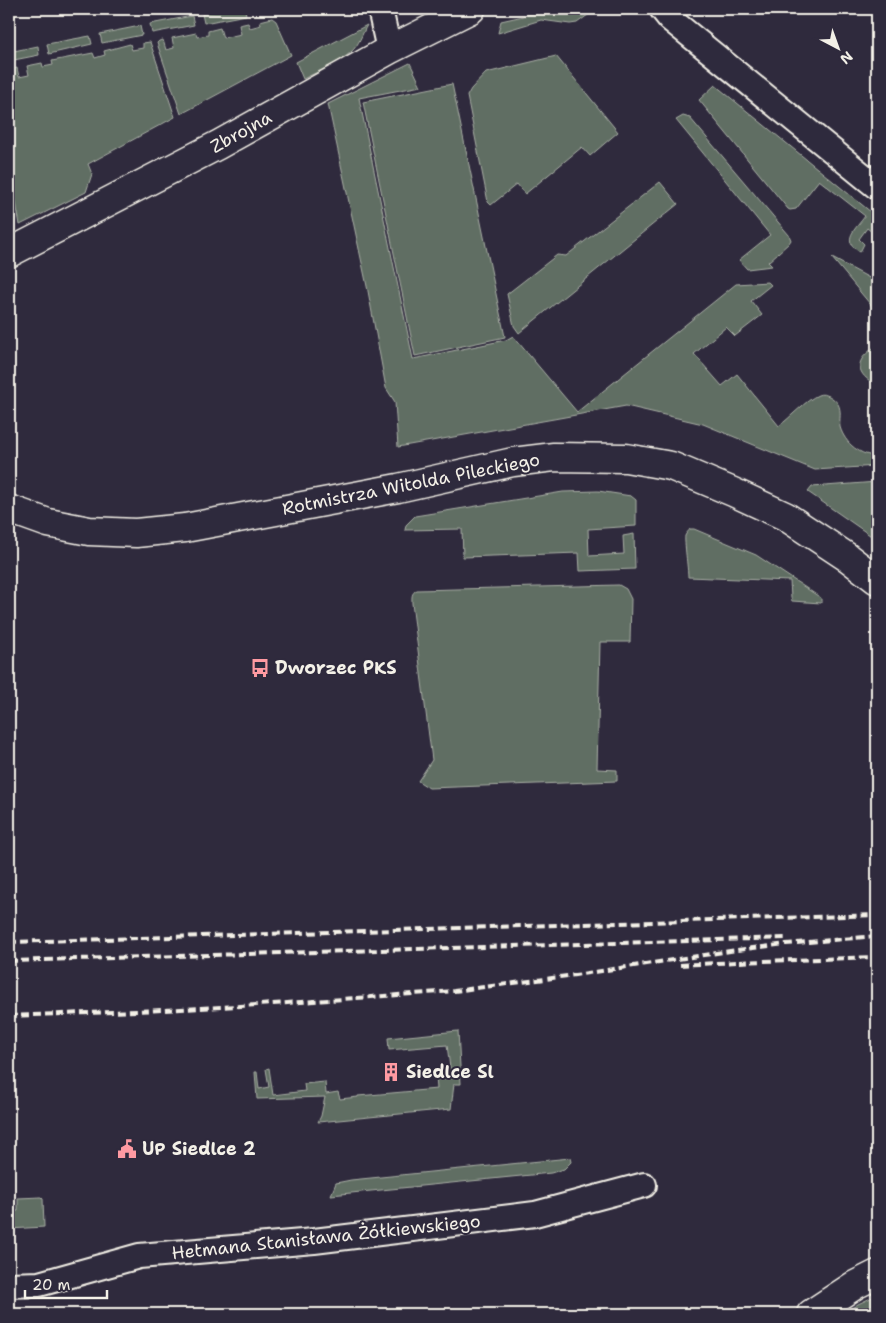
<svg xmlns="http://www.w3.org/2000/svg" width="886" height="1323" viewBox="0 0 886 1323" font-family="'Shantell Sans',sans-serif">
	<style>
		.green { fill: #606e63; stroke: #aab0a6 }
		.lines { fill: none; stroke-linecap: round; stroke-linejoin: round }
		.minor-casing { stroke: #f4f1e8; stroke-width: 28 }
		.tertiary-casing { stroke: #f4f1e8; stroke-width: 31 }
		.secondary-casing { stroke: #f4f1e8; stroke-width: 31 }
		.minor { stroke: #2f2a3d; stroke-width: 24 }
		.tertiary { stroke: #2f2a3d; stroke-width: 28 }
		.secondary { stroke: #2f2a3d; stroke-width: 28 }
		.rail { stroke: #f4f1e8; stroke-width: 4; stroke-dasharray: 8 4; stroke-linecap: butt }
		.labels { text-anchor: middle; stroke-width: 4; stroke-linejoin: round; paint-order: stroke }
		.street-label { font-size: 18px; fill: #f4f1e8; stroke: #2f2a3d }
		.poi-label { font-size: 18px; font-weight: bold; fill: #f4f1e8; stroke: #2f2a3d; text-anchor: start }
	</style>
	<rect width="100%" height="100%" fill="#2f2a3d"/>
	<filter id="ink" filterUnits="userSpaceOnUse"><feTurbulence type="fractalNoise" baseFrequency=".02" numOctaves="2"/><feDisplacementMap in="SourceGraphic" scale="10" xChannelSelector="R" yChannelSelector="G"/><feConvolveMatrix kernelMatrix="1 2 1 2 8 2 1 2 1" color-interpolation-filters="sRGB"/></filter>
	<g filter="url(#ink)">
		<!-- green -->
		<g class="green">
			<polygon points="229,9 245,9 246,15 204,23 202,14"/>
			<polygon points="554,9 596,9 577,23 570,24 541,20 498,33 501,21"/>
			<polygon points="192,16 194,25 152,33 150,24"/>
			<polygon points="272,18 276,21 291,55 181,114 157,43 159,41 163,40 166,50 174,48 172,38 196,33 197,37 208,35 208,31 220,28 223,38 241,34 239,25 248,23 250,28 261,25 260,21"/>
			<path d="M367 25C362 34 359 45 351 52 341 62 317 72 303 79L296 62Z"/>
			<polygon points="140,26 142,35 102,43 100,34"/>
			<polygon points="90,36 92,44 49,54 47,44"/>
			<polygon points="150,42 175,117 88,164 92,174 86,192 20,225 9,163 9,70 17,68 19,77 29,75 27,66 42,63 43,67 53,65 52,61 93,53 95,58 105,55 104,51 130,44 132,50 143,48 143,43"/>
			<polygon points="38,46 39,55 9,61 9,52"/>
			<polygon points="556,56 618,132 590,156 582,147 525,194 517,184 491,205 488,202 467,96 471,89 486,73"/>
			<path d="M410 63 421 86 359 98 413 359 506 340 513 336 577 412 736 284 768 282 771 285 751 301 762 315 735 336 726 327 694 354 722 386 737 374 779 426C790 418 806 400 818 395 825 392 834 398 838 404 842 411 839 420 840 427 845 444 861 456 877 456V466L815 470 703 424 626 406 398 447 395 402 386 388 368 291 328 104Z"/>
			<polygon points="452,84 505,337 415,356 363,102"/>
			<path d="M715 85 877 217V236L867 228 859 239 864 244 860 252C840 240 856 229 865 216L819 180 796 209 790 210 788 209 699 100Z"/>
			<polygon points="683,116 690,118 789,235 791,240 789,243 768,262 772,266 747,269 739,260 770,235 676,120"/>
			<polygon points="660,182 678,204 519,333 514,326 507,294 557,255 566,256"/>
			<polygon points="832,258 877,282 877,312 875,310"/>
			<path d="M877 345V383C867 382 855 370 862 359 865 354 872 349 877 345Z"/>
			<polygon points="877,482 877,540 808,492 812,487"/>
			<polygon points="598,491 631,496 636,500 636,526 588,529 589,556 624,554 623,536 634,534 635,569 580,571 579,553 463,557 462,529 405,530 406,525 415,516 563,492"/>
			<path d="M690 529H694L756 555 821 598V603L792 601 791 598 790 581 688 577C688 569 684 541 685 536 686 533 689 531 690 529Z"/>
			<path d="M619 585 626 589 631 599 630 642H600L597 769 617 770V781L429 788 418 781 432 760 412 603C412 597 411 593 417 590Z"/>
			<polygon points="458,1031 461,1084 454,1084 451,1109 318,1122 321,1116 325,1097 257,1099 255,1072 257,1072 259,1089 269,1087 266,1069 269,1068 273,1095 305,1091 304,1084 325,1082 326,1094 338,1092 340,1099 358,1097 358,1096 437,1089 436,1077 451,1075 447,1045 389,1050 388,1038"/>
			<polygon points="570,1158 571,1162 564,1169 551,1173 331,1195 336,1183 351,1180"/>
			<polygon points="41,1197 43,1199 44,1227 9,1229 9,1211 18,1211 18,1198"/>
			<polygon points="877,1295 877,1314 843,1314 858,1304"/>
		</g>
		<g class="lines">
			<!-- minor casing -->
			<g class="minor-casing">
				<g id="minor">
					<polyline points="380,9 389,50"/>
					<polyline points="662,9 670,19 877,187"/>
					<polyline points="9,1285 39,1284 139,1256 314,1241 535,1214 644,1185"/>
				</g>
			</g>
			<!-- tertiary casing -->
			<g class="tertiary-casing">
				<polyline id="tertiary" points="9,253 218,145 389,50 471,9"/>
			</g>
			<!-- secondary casing -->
			<g class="secondary-casing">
				<g id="secondary">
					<polyline points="9,509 48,523 89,531 136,533 185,528 398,488 513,462 554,457 626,458 671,466 733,492 785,516 847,557 877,580"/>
					<polyline points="811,1314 855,1285 877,1274"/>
				</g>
			</g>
			<!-- minor -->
			<use href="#minor" class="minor"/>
			<!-- tertiary -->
			<use href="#tertiary" class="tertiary"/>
			<!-- secondary -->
			<use href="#secondary" class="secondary"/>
			<!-- rail -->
			<g class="rail">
				<polyline points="9,942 877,915"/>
				<polyline points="9,961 787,938"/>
				<polyline points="680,965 737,962 877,957"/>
				<polyline points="9,1016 163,1010 259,1005 454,991 575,975 730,951 786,944 877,936"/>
			</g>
		</g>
	</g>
	<!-- icons -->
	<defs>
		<g id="bus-bare" transform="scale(1.5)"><path d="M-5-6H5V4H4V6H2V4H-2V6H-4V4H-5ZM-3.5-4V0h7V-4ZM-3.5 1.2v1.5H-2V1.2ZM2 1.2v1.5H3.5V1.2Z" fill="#ff9aa2" stroke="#2f2a3d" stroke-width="2.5" paint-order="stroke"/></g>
		<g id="building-bare" transform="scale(1.5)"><path d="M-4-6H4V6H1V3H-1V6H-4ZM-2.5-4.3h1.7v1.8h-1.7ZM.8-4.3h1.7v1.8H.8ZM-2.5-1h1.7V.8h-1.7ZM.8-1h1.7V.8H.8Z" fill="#ff9aa2" stroke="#2f2a3d" stroke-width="2.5" paint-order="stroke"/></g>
		<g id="civic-bare" transform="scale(1.5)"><path d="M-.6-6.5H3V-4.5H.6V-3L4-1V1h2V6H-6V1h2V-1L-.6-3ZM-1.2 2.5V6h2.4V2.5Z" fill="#ff9aa2" stroke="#2f2a3d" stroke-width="2.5" paint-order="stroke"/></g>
	</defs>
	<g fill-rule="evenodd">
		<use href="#bus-bare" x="260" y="668"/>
		<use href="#building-bare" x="391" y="1072"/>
		<use href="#civic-bare" x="127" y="1149"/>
	</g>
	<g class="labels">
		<!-- street labels -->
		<g class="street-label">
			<text transform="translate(241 132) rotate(-29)" y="6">Zbrojna</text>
			<text transform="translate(411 484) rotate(-11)" y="6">Rotmistrza Witolda Pileckiego</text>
			<text transform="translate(326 1237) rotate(-6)" y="6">Hetmana Stanisława Żółkiewskiego</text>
		</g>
		<!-- poi labels -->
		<g class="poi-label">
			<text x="275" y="674">Dworzec PKS</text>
			<text x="406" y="1078">Siedlce Sl</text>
			<text x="142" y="1155">UP Siedlce 2</text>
		</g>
	</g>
	<!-- margin -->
	<rect width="886" height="1323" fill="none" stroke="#2f2a3d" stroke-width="30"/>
	<rect x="15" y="15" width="856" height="1293" fill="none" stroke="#f4f1e8" stroke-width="2" filter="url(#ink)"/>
	<!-- north arrow -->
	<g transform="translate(838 48) rotate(139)" stroke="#2f2a3d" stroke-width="4" paint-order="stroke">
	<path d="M0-4L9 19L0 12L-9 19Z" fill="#f4f1e8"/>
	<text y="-8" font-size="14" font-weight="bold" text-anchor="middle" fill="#f4f1e8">N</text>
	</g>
	<!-- scale -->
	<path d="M25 1290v8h82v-8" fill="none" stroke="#f4f1e8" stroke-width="2.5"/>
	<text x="32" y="1290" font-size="15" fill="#f4f1e8" stroke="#2f2a3d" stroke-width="4" paint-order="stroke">20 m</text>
</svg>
